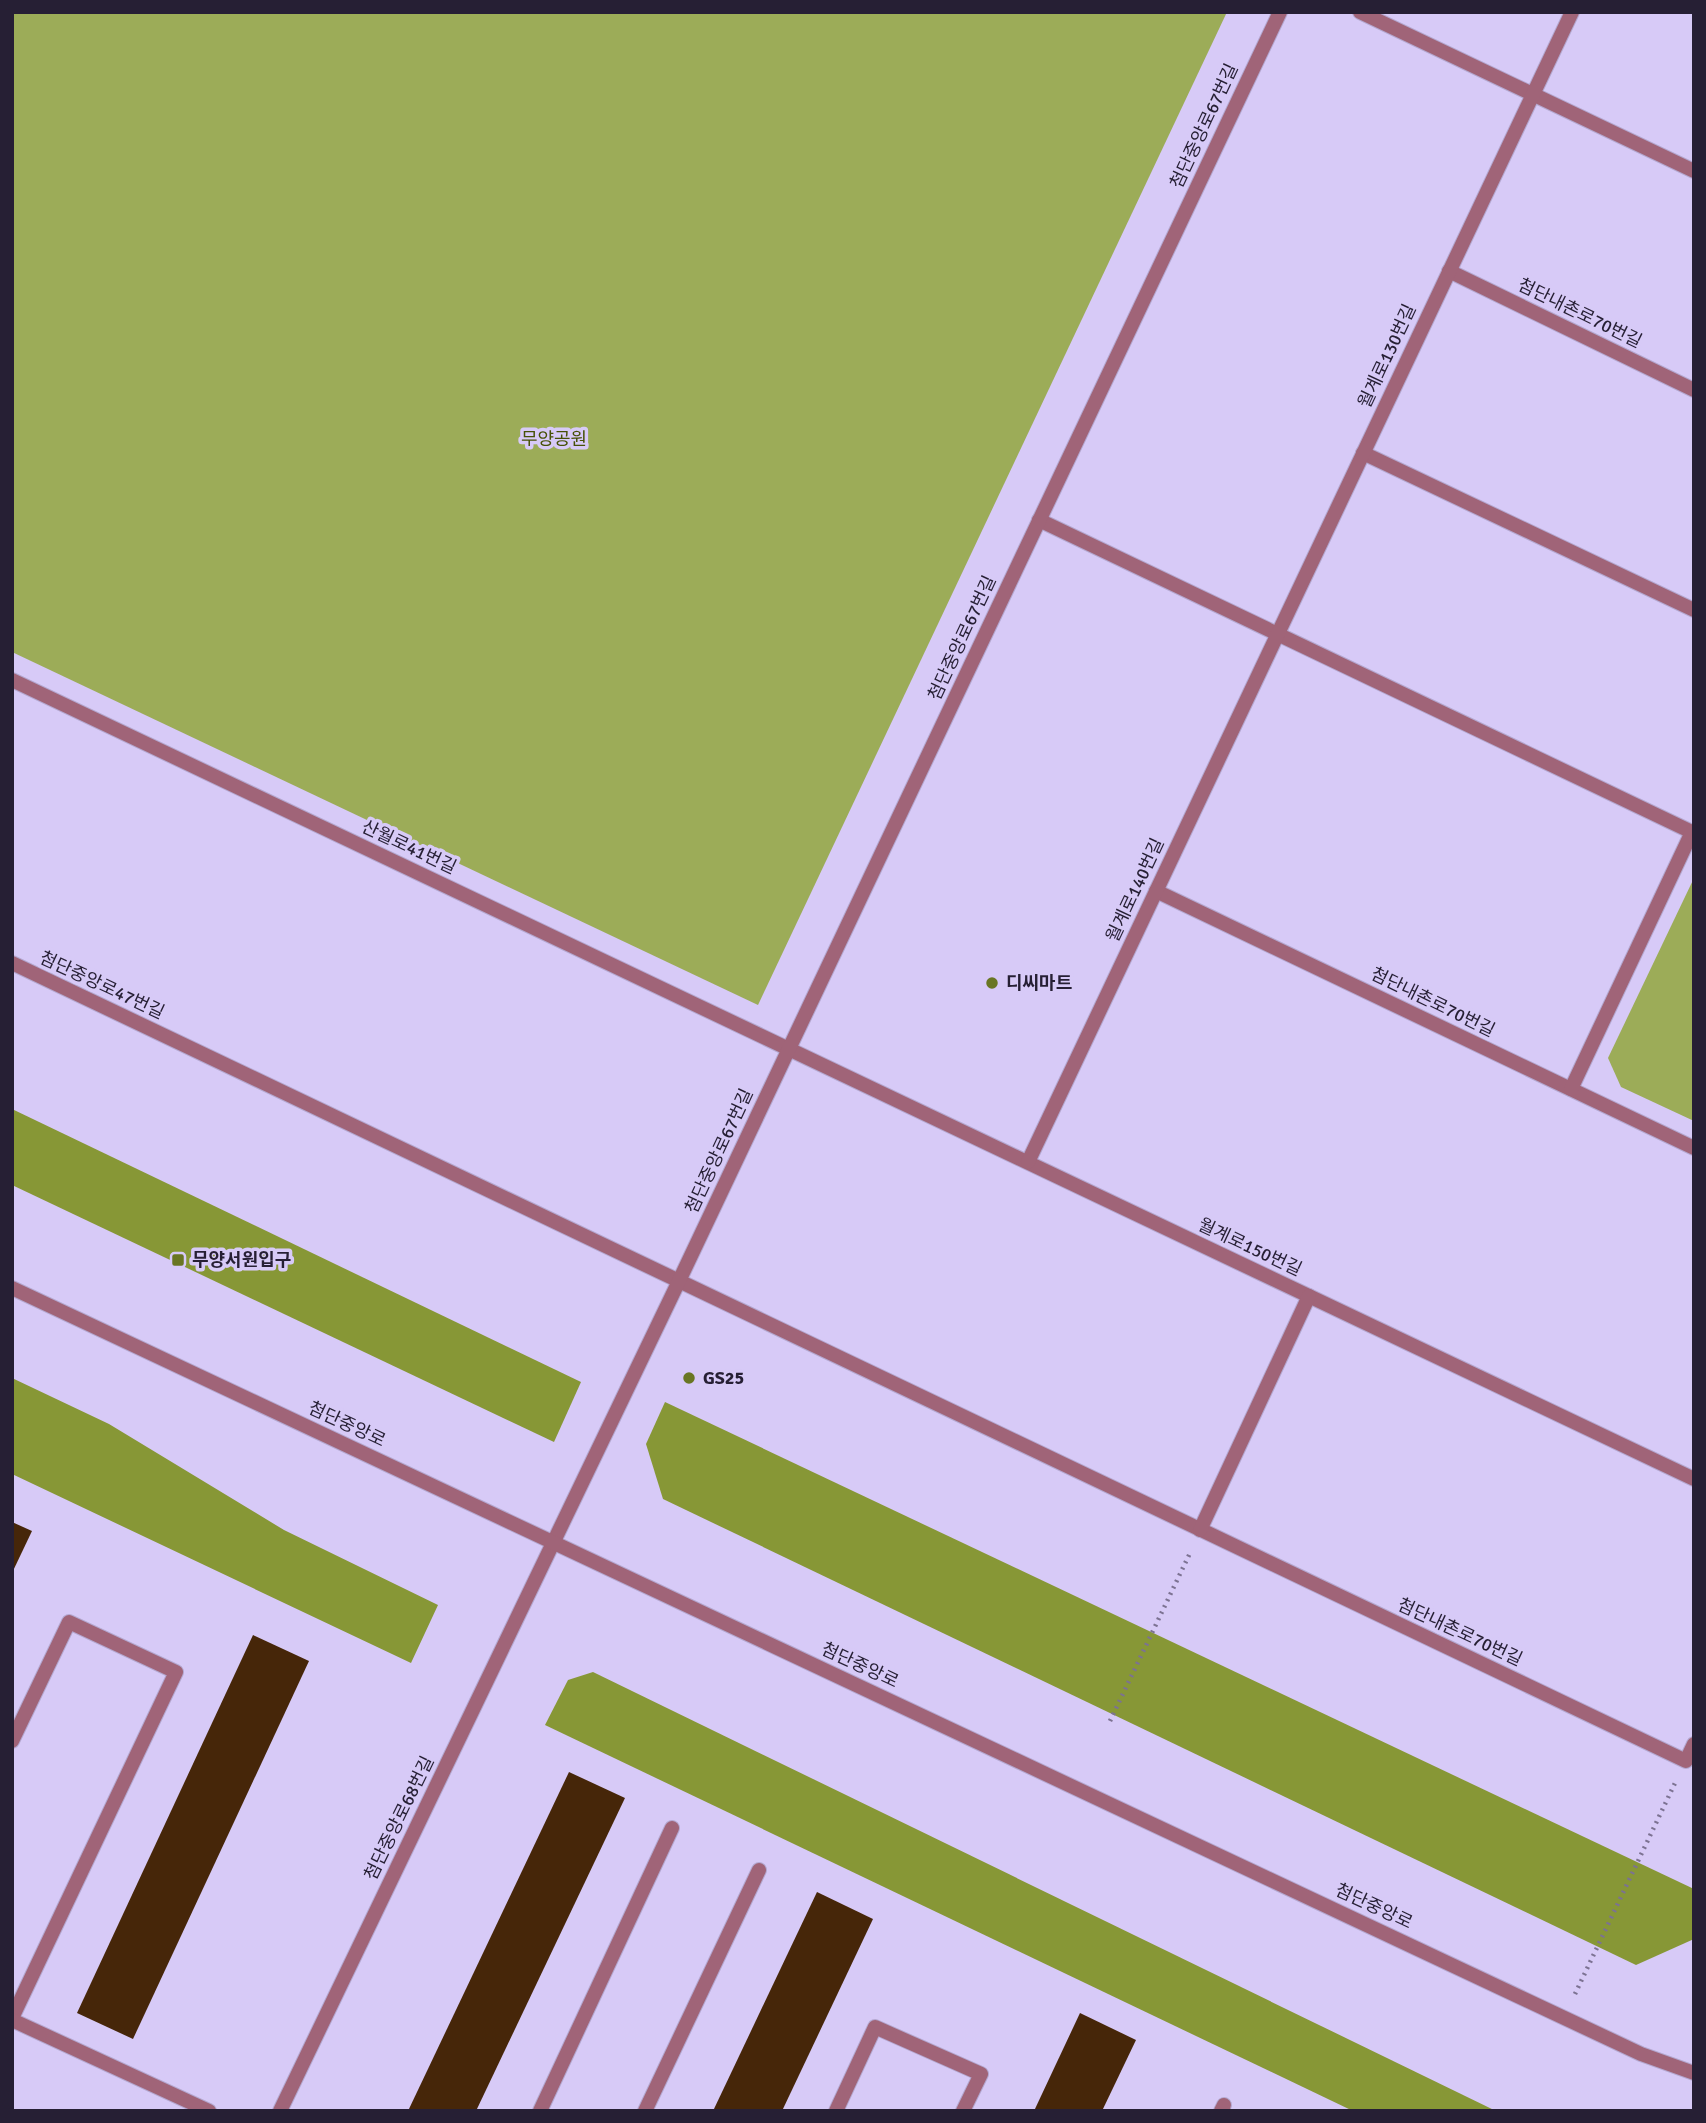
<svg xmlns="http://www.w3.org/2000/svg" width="1706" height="2123" viewBox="0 0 1706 2123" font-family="Signika,'Noto Sans KR',sans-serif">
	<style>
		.green { fill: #9cac58 }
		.forest { fill: #879736 }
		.building { fill: #462609 }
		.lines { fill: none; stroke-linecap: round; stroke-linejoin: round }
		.service-casing { stroke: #b4a8d0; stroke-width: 16 }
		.minor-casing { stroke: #b4a8d0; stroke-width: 16 }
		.tertiary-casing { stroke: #b4a8d0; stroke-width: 16 }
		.path { stroke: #7c7292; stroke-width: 4.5; stroke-dasharray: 2 5; stroke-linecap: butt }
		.service { stroke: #a06478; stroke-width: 14 }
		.minor { stroke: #a06478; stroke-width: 14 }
		.tertiary { stroke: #a06478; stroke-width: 14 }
		.poi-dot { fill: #697623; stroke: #d7caf7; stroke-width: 2.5 }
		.labels { text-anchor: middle; stroke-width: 7; stroke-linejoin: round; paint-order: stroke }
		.street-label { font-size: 18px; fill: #261f34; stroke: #d7caf7 }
		.park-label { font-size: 18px; fill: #465106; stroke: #d7caf7 }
		.poi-label { font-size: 18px; font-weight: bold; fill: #261f34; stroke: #d7caf7; text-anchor: start }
	</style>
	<rect width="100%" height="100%" fill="#d7caf7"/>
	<!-- green -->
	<g class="green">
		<polygon points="12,12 1227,12 758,1005 12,652"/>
		<polygon points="1694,878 1694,1121 1621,1087 1608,1058"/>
	</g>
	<!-- forest -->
	<g class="forest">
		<polygon points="12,1109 581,1382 554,1442 12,1185"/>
		<polygon points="12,1378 109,1424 284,1530 438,1605 411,1663 12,1474"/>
		<polygon points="665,1402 1694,1889 1694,1939 1636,1965 663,1499 646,1444"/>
		<polygon points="593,1672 1496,2111 1353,2111 545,1725 568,1680"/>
	</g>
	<!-- building -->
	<g class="building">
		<polygon points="12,1522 32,1531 12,1573"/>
		<polygon points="253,1635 309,1661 133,2039 77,2013"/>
		<polygon points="569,1772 625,1798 476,2111 408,2111"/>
		<polygon points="817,1892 873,1919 782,2111 713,2111"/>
		<polygon points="1080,2013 1136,2040 1102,2111 1034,2111"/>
	</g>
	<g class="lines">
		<!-- service casing -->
		<g class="service-casing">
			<g id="service">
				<polyline points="12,1741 69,1622 176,1672 12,2018"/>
				<polyline points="12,2020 209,2111"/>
				<polyline points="540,2111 672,1828"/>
				<polyline points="645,2111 759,1870"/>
				<polyline points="836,2111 875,2027 981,2074 963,2111"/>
				<polyline points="1221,2111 1224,2105"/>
			</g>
		</g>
		<!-- minor casing -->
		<g class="minor-casing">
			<g id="minor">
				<polyline points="1360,12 1694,171"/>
				<polyline points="1449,271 1694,390"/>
				<polyline points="1363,453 1694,610"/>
				<polyline points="1039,520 1694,833"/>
				<polyline points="12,680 1694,1479"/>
				<polyline points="1156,891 1694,1148"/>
				<polyline points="12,963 1686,1761 1694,1744"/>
				<polyline points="1571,1089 1692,832"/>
				<polyline points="1028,1162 1572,12"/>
				<polyline points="1200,1530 1309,1296"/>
				<polyline points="280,2111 679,1281 1280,12"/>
			</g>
		</g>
		<!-- tertiary casing -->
		<g class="tertiary-casing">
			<polyline id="tertiary" points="12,1288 1641,2054 1694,2073"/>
		</g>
		<!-- path -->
		<g class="path">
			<polyline points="1110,1721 1190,1553"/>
			<polyline points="1575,1994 1675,1783"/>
		</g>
		<!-- service -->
		<use href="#service" class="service"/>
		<!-- minor -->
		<use href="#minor" class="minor"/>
		<!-- tertiary -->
		<use href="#tertiary" class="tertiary"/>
	</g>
	<!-- markers -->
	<g class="poi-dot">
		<circle cx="992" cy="983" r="7"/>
		<rect x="171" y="1253" width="14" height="14" rx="3.5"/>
		<circle cx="689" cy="1378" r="7"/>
	</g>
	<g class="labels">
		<!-- street labels -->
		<g class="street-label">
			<text transform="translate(1204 126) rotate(-65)" y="6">첨단중앙로67번길</text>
			<text transform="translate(1580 313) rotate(26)" y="6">첨단내촌로70번길</text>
			<text transform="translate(1387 356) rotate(-65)" y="6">월계로130번길</text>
			<text transform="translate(962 638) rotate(-65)" y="6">첨단중앙로67번길</text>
			<text transform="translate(409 847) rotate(25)" y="6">산월로41번길</text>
			<text transform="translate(1135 890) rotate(-65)" y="6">월계로140번길</text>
			<text transform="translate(102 985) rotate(25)" y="6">첨단중앙로47번길</text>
			<text transform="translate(1433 1002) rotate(26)" y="6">첨단내촌로70번길</text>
			<text transform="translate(719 1151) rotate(-65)" y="6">첨단중앙로67번길</text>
			<text transform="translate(1250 1247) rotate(25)" y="6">월계로150번길</text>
			<text transform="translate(347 1424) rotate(25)" y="6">첨단중앙로</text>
			<text transform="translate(1460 1632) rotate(25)" y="6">첨단내촌로70번길</text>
			<text transform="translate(860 1665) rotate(25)" y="6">첨단중앙로</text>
			<text transform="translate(399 1818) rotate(-64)" y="6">첨단중앙로68번길</text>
			<text transform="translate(1374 1906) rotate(25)" y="6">첨단중앙로</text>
		</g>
		<!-- park labels -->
		<g class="park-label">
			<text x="554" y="445">무양공원</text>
		</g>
		<!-- poi labels -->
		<g class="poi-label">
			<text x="1006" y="989">디씨마트</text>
			<text x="192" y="1266">무양서원입구</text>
			<text x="703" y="1384">GS25</text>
		</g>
	</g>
	<!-- border -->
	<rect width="1706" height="2123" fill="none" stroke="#261f34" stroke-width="28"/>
</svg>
